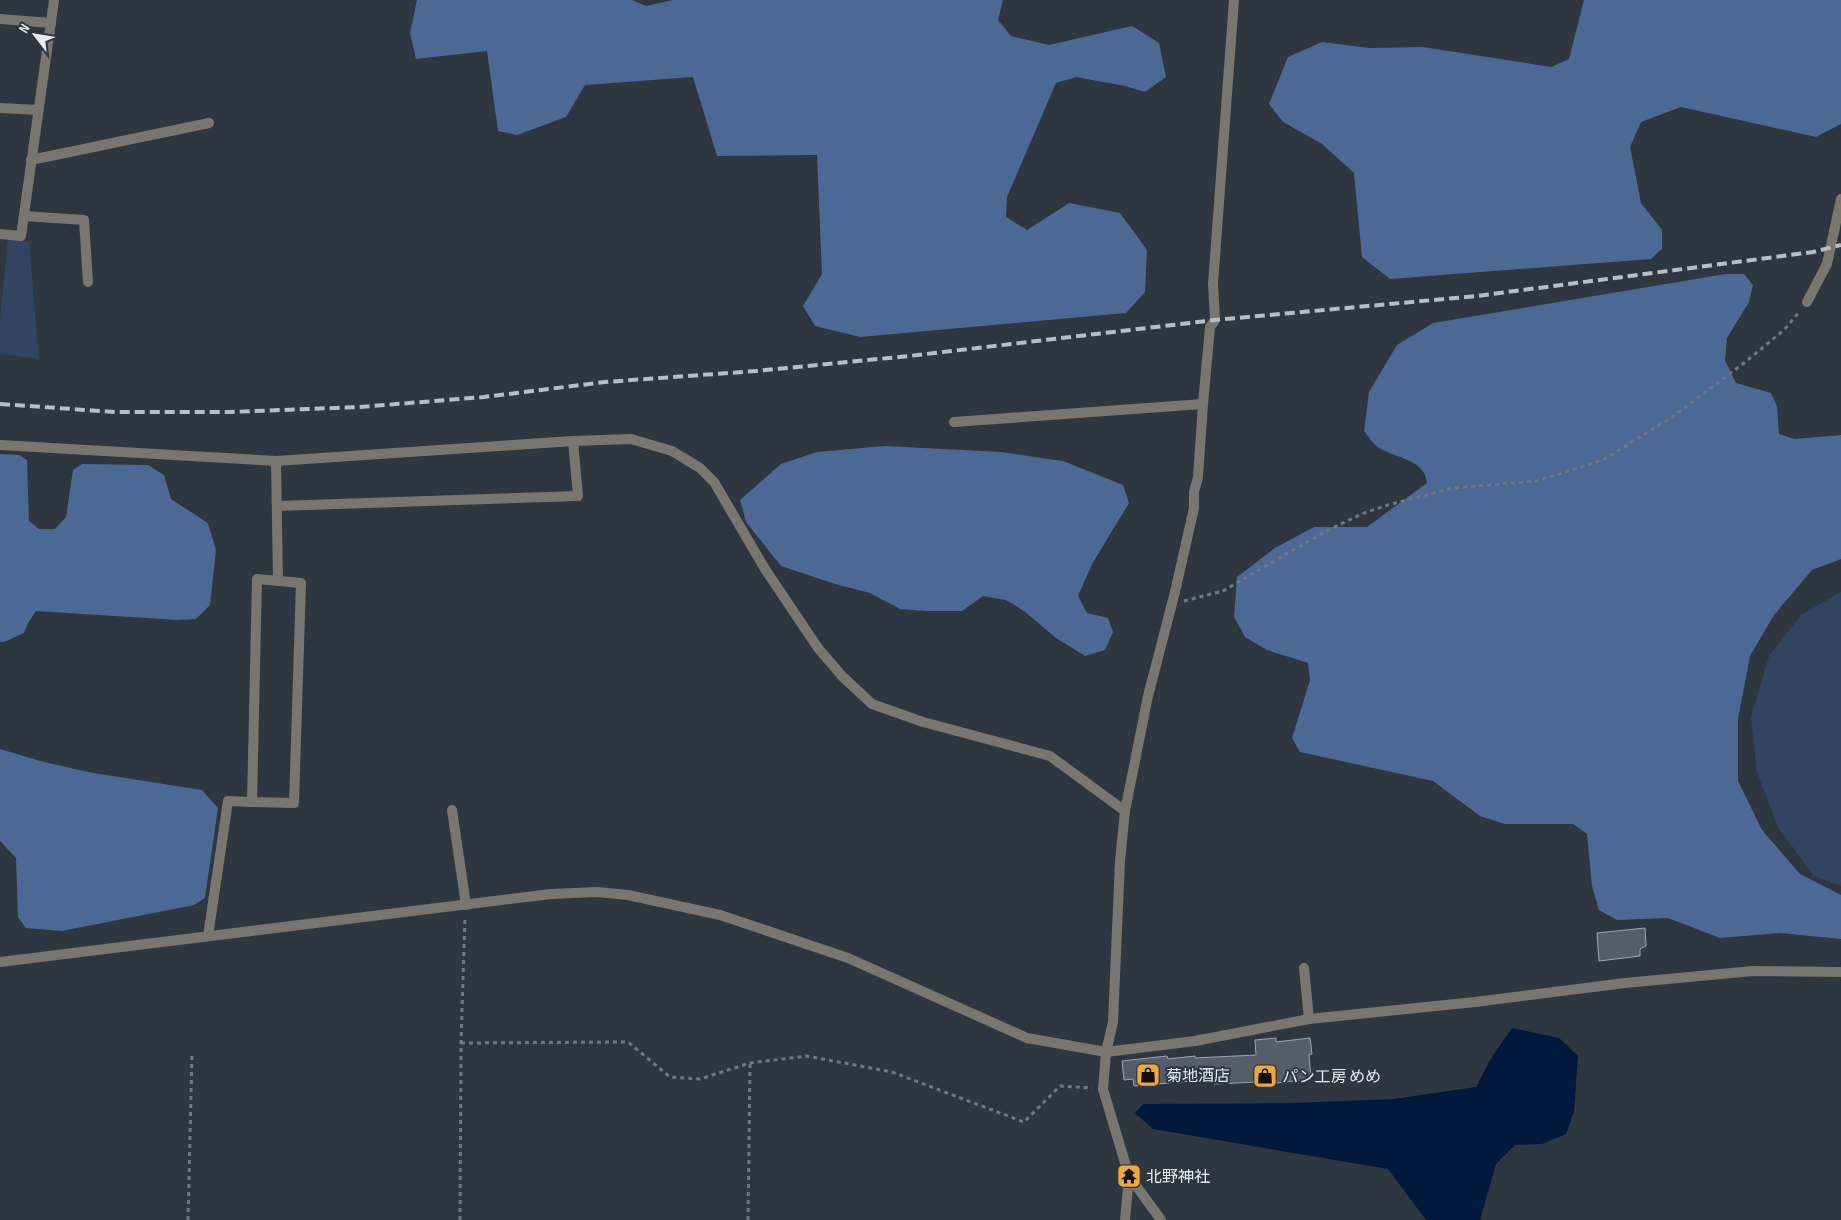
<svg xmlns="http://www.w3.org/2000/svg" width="1841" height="1220" viewBox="0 0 1841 1220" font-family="'Sofia Sans Condensed','Noto Sans JP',sans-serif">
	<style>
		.green { fill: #314562 }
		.forest { fill: #4b6994 }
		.water { fill: #01193d }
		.building { fill: #555d69; stroke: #9da6b3 }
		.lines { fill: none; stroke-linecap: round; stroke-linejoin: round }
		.path { stroke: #717780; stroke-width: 3; stroke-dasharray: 4 4; stroke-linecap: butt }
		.minor { stroke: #79756f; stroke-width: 10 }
		.tertiary { stroke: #79756f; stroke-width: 10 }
		.rail { stroke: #b9bec6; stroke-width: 4; stroke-dasharray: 10 5; stroke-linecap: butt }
		.labels { text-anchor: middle; stroke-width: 4; stroke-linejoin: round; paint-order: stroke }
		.poi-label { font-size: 16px; fill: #e8ecf3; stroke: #2e3640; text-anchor: start }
	</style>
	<rect width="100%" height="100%" fill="#2e3640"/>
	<!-- green -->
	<g class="green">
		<polygon points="8,238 29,242 39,359 0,354 0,319"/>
		<polygon points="1841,592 1841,886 1814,876 1778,827 1757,772 1751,718 1769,656 1801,615"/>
	</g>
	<!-- forest -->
	<g class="forest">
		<polygon points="417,0 632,0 646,6 673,0 1003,0 998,20 1011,36 1049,45 1132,26 1159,43 1166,77 1145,92 1125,86 1076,77 1056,83 1007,197 1006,217 1027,230 1069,203 1120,213 1147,250 1145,292 1126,313 860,337 815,326 803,306 822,274 817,155 717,156 693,77 585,85 566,117 517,135 498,131 487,51 416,59 410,33"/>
		<polygon points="1584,0 1841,0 1841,124 1816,137 1681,107 1641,122 1630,147 1641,203 1662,230 1662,249 1651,259 1390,279 1362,257 1354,173 1322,144 1283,122 1269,104 1288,57 1322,42 1370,48 1423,47 1551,67 1569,59"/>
		<path d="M1725 274H1744L1753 285 1749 302 1727 338 1725 360 1736 383 1771 393 1777 406 1779 434 1794 439 1841 435V559L1812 570 1774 615 1750 656 1738 719V781L1762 830 1800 874 1841 895V939L1780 933 1720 938 1668 918 1617 920 1599 910 1592 886 1587 834 1573 824H1505L1480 816 1433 781 1300 752 1292 738 1310 680 1308 663 1267 650 1245 637 1234 617 1237 577 1275 548 1314 527H1367L1427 483C1425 460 1397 458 1381 449 1374 446 1369 437 1364 431L1369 392 1397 345 1433 323Z"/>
		<polygon points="885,446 1001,452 1063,461 1123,485 1129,503 1092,564 1078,596 1087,613 1108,618 1113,632 1105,650 1085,656 1056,638 1024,611 1006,600 983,596 962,611 925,611 900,609 870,593 835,584 781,566 746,522 740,500 781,464 817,452"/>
		<polygon points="0,454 19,455 27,460 29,521 39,529 55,529 66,517 73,470 82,464 148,465 164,475 171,499 208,523 216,550 210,605 196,619 178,620 36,611 28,623 24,633 4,642 0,642"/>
		<polygon points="0,749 44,762 93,773 202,790 218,808 205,898 194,905 62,931 26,928 18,917 16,858 0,841"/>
	</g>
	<!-- water -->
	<polygon class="water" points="1512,1028 1559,1038 1578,1056 1574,1112 1566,1134 1542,1144 1515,1145 1496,1164 1480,1220 1426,1220 1388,1169 1153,1129 1135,1113 1143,1104 1294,1103 1394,1099 1476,1087 1490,1060"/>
	<!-- building -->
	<g class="building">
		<polygon points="1645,928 1646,946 1640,949 1640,956 1599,961 1597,933"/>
		<polygon points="1276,1038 1276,1042 1310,1038 1312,1054 1309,1054 1311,1079 1259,1085 1259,1082 1214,1084 1214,1079 1134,1086 1133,1079 1124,1080 1122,1061 1167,1056 1168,1059 1195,1056 1195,1058 1256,1055 1255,1040"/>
	</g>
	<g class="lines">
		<!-- path -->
		<g class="path">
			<polyline points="1184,601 1223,591 1324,532 1364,513 1388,505 1453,488 1537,481 1603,460 1672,417 1744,363 1784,330 1800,311"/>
			<polyline points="461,1043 628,1042 670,1077 700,1079 750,1063 807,1056 892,1072 1024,1122 1060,1086 1092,1088"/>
			<polyline points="188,1220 192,1053"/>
			<polyline points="460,1220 461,1043 465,916"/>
			<polyline points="748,1220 750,1063"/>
		</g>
		<!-- minor -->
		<g class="minor">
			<polyline points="0,19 51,23"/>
			<polyline points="0,108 38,110"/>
			<polyline points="31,160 209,123"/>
			<polyline points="24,216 84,220 88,282"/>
			<polyline points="0,234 21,236 54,0"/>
			<polyline points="1807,302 1827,264 1841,199"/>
			<polyline points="954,422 1203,404"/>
			<polyline points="0,445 276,461 573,441 631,439 672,451 700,468 714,482 765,569 818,648 842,676 872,704 923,722 1050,756 1125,811"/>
			<polyline points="276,461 278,581"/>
			<polyline points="277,506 578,496 573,441"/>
			<polyline points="452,810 466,905"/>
			<polyline points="208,936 228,801 252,802 257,579 301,583 294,803 252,802"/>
			<polyline points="1304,968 1309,1019"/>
			<polyline points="1129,1176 1161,1220"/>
			<polyline points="1125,1220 1129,1176 1103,1089 1106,1052 1113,1022 1120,861 1125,811 1148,696 1175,592 1194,508 1194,492 1198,477 1203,404 1210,327 1215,320 1213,284 1234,0"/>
		</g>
		<!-- tertiary -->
		<polyline class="tertiary" points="0,962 551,894 597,892 628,895 720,915 848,958 1027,1038 1106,1052 1195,1041 1309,1019 1475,1002 1625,983 1753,971 1841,972"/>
		<!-- rail -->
		<polyline class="rail" points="0,404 115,412 230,412 360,407 484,397 605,382 756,371 909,356 1215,320 1477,296 1813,252 1841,245"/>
	</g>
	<!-- icons -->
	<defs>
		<g id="shop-square" transform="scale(1.25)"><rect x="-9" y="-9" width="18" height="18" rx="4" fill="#efa73e" stroke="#2e3640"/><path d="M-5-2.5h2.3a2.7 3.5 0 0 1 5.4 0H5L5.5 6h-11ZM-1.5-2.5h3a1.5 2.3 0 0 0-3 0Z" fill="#111"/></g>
		<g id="temple-square" transform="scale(1.25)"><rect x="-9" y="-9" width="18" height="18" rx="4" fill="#efa73e" stroke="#2e3640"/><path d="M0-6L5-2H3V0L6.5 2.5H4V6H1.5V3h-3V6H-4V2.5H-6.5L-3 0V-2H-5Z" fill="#111"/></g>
	</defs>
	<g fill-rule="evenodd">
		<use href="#shop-square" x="1148" y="1075"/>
		<use href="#shop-square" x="1265" y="1076"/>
		<use href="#temple-square" x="1129" y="1176"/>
	</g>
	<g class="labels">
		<!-- poi labels -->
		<g class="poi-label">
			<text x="1166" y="1081">菊地酒店</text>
			<text x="1282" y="1082">パン工房 めめ</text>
			<text x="1146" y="1182">北野神社</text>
		</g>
	</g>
	<!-- north arrow -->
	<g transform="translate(35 35) rotate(301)" stroke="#2e3640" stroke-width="4" paint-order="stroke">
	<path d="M0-4L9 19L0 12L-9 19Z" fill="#e8ecf3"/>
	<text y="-8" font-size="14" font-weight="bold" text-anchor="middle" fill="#e8ecf3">N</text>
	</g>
</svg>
